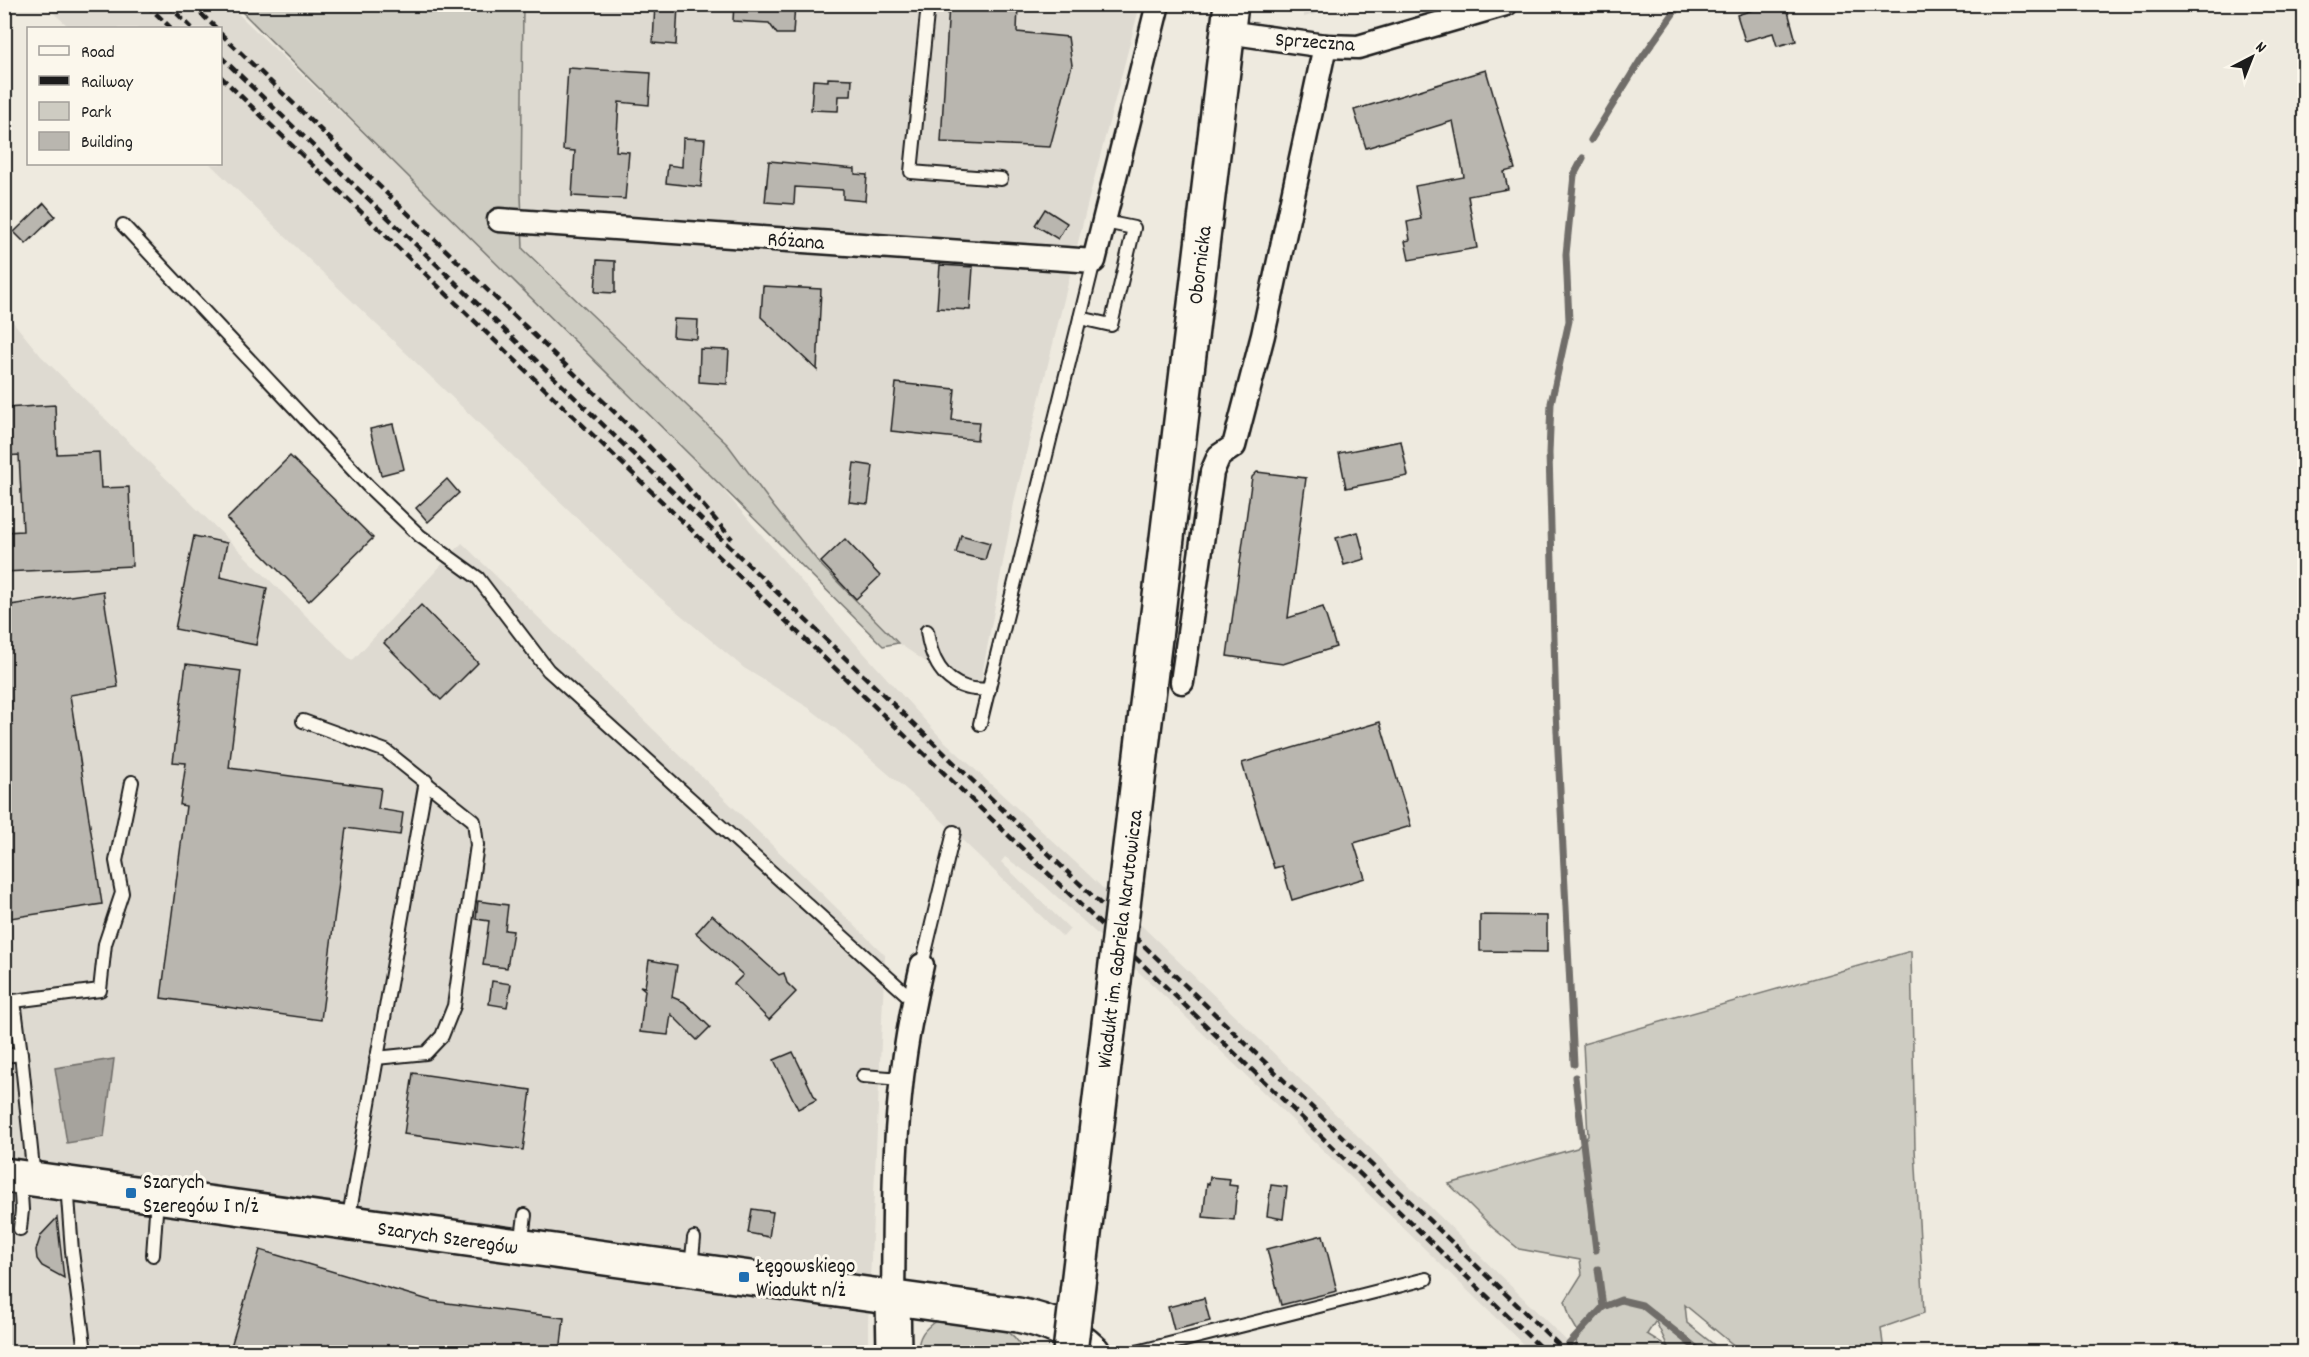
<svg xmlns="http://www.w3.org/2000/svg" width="2309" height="1357" viewBox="0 0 2309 1357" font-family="Dekko,sans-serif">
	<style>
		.built { fill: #dedad1 }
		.green { fill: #ceccc2; stroke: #75746f; stroke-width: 1.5; fill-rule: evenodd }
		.water { fill: #a6a39d; stroke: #6f6d69; stroke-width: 1.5 }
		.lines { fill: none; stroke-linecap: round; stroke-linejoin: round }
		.stream { stroke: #6f6d69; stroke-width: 7 }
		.building { fill: #b9b6af; stroke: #1c1c1c; stroke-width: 1.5 }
		.lane-casing { stroke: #1c1c1c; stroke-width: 16 }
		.street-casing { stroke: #1c1c1c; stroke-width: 27 }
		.secondary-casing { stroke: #1c1c1c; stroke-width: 38 }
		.lane { stroke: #fbf7ec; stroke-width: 12 }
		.street { stroke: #fbf7ec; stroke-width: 22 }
		.secondary { stroke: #fbf7ec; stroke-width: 33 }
		.rail { stroke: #1c1c1c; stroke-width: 4.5; stroke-dasharray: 9 4.5; stroke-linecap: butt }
		.secondary-bridge-casing { stroke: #1c1c1c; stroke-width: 38; stroke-linecap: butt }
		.secondary-bridge { stroke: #fbf7ec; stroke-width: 33 }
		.poi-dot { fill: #1f6fb2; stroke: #fbf7ec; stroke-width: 2 }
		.labels { text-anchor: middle; stroke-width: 6; stroke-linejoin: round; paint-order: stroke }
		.street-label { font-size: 21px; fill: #1c1c1c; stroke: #fbf7ec }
		.poi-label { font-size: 21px; fill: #1c1c1c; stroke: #fbf7ec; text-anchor: start }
	</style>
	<rect width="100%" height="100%" fill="#eeeadf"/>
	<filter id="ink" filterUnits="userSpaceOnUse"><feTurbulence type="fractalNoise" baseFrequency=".0167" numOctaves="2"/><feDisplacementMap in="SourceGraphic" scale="12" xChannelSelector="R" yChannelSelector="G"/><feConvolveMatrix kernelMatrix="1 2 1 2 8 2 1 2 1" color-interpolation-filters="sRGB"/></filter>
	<g filter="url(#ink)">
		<!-- built -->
		<g class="built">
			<polygon points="45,5 229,5 657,415 688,449 844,631 940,737 1088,874 1255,1035 1578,1352 1531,1352 1156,988 1043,884 1005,857 1001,862 1070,929 1063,937 936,815 836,729 809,708 744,668 657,595 210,164 220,164 220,28 70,28"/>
			<polygon points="523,5 1140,5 1088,202 1015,498 978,697 898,643 820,564 774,507 728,445 523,249 521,195"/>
			<polygon points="1304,5 1304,4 1348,5 1304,17"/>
			<polygon points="4,311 41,356 352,661 462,543 885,955 868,1324 868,1352 5,1352"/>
		</g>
		<!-- green -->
		<g class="green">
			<polygon points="235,5 523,5 521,194 523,249 728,445 774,507 820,564 898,643 883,646"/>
			<path d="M1911 951 1915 1149 1924 1313 1881 1328 1884 1352H1742L1685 1305 1687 1323 1723 1352H1578L1576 1350 1577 1330 1570 1318 1565 1301 1582 1274 1580 1260 1519 1249 1493 1228 1449 1184 1577 1148 1588 1136 1583 1044ZM1655 1322H1656L1668 1347 1647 1334Z"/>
			<path d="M937 1320C967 1323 1012 1317 1023 1352H918C918 1336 924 1329 937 1320Z"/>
		</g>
		<!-- water -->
		<polygon class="water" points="114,1059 104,1137 67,1143 55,1068"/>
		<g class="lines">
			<!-- stream -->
			<g class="stream">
				<polyline points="1591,140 1641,59 1680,4"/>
				<polyline points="1574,1064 1556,712 1549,453 1551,403 1569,321 1566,254 1574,175 1583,158"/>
				<polyline points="1575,1077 1596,1250"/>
				<polyline points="1603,1307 1621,1300 1642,1305 1701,1352"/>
				<polyline points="1569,1344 1603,1307 1598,1269"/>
			</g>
		</g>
		<!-- building -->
		<g class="building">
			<polygon points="655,4 678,4 676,45 653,43"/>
			<polygon points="734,4 795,4 793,34 777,34 769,23 733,21"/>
			<polygon points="949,4 1018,4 1017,32 1068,37 1072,65 1050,147 941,142"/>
			<polygon points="1771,4 1786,4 1796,41 1777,46 1773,33 1745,41 1737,15"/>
			<polygon points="568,68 651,73 649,105 619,102 616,151 629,152 625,199 572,196 575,151 563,150"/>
			<polygon points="1486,70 1515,169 1504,172 1508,189 1468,196 1477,248 1409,260 1405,241 1410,240 1407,222 1421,219 1415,186 1464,177 1453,121 1366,148 1354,110"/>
			<polygon points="828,78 852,79 851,96 839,96 838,111 811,110 813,80 828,81"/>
			<polygon points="683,138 705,139 701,187 666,183 668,165 682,167"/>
			<polygon points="769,161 855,169 855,174 867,175 865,201 843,199 843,190 795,187 794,204 765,202"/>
			<polygon points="44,203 55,216 26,244 14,232"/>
			<polygon points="1045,209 1067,223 1058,239 1035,225"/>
			<polygon points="597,260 615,261 615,293 595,292"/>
			<polygon points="940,265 973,267 970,310 937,308"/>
			<polygon points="763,286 821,289 817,370 761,317"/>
			<polygon points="674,319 698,320 697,339 673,337"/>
			<polygon points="700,349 729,350 727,384 699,382"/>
			<polygon points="896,383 955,389 952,420 979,422 977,440 891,431"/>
			<polygon points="55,405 57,454 99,452 101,488 129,487 132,566 4,572 4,532 23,531 19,455 4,456 4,408"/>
			<polygon points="393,424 404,469 381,475 370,429"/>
			<polygon points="1401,441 1408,476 1346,488 1339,453"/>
			<polygon points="290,456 373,538 309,601 227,519"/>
			<polygon points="854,463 873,466 868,504 849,502"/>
			<polygon points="1257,472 1306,478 1288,618 1323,607 1336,647 1283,664 1227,656 1252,477"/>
			<polygon points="447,479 459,493 428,522 416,508"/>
			<polygon points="1358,532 1365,559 1344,565 1336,538"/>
			<polygon points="961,535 990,543 985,560 956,553"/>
			<polygon points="194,536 227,543 220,577 267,588 256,645 175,629"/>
			<polygon points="845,539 880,576 856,599 821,562"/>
			<polygon points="103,591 118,687 70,695 102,904 4,919 4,606"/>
			<polygon points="421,605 478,663 441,700 384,643"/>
			<polygon points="186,664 241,671 229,768 381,788 378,809 403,813 400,835 346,828 321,1020 161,998 186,806 180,805 186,763 173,762"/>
			<polygon points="1380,722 1411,826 1354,843 1365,878 1292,900 1282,866 1274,868 1242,763"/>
			<polygon points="478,901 508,905 505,930 513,931 507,968 483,965 489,921 476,919"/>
			<polygon points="712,915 779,975 784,973 787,983 796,992 769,1020 734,984 743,975 696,933"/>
			<polygon points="1480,915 1547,916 1547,952 1480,951"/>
			<polygon points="649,960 677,965 672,997 684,1002 710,1027 697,1040 671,1014 668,1035 640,1032 645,990 640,986 645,987"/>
			<polygon points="492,981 511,984 507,1007 489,1004"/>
			<polygon points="793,1052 816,1100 798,1109 774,1060"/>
			<polygon points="413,1073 531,1090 523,1150 404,1134"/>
			<polygon points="1210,1177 1230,1179 1229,1185 1237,1186 1234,1220 1203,1217 1207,1183 1209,1184"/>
			<polygon points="1271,1185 1287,1187 1283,1219 1267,1216"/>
			<polygon points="752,1209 773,1212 769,1237 748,1233"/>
			<polygon points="57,1218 64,1278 42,1266 37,1259 36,1250 41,1235"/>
			<polygon points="1323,1235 1337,1291 1281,1305 1267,1249"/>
			<polygon points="260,1250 432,1301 564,1318 560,1353 229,1353"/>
			<polygon points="1204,1298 1210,1321 1174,1330 1168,1307"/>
		</g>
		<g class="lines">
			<!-- lane casing -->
			<g class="lane-casing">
				<g id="lane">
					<polyline points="928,4 911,172 1001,179"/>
					<polyline points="123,225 368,486 420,536 478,578 548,670 914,1001"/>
					<polyline points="1080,318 1111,325 1134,228 1105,222"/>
					<path d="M927 631C930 654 940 679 965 687 972 690 981 689 989 690"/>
					<polyline points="303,721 386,751 474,821 477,845 454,1006 442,1036 426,1053 376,1058"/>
					<polyline points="980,724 1094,261"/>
					<polyline points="922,965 954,832"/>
					<polyline points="21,1054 14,1001 100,990 105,944 122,893 116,861 132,782"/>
					<polyline points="4,1056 21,1054 34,1178"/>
					<polyline points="863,1076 902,1079"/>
					<polyline points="67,1184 72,1251 85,1352"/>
					<polyline points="348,1222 426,781"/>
					<polyline points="20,1229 22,1210 20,1178"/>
					<polyline points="521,1246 525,1215"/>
					<polyline points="153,1255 157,1198"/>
					<polyline points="691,1268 694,1238"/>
					<polyline points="1137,1352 1426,1279"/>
				</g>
			</g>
			<!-- street casing -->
			<g class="street-casing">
				<g id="street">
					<polyline points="1227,32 1325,46 1358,47 1506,4"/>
					<polyline points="499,220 1094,261 1158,4"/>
					<polyline points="1182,682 1212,472 1219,456 1234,446 1263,335 1325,46"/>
					<path d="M893 1298C894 1231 893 1163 900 1096 904 1052 912 1009 922 965"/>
				</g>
			</g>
			<!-- secondary casing -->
			<g class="secondary-casing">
				<g id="secondary">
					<polyline points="1126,880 1231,4"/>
					<path d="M4 1175 1018 1315C1047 1321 1072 1331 1093 1352"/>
					<polyline points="893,1298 894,1352"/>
				</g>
			</g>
			<!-- lane -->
			<use href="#lane" class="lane"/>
			<!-- street -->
			<use href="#street" class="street"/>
			<!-- secondary -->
			<use href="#secondary" class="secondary"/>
			<!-- rail -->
			<g class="rail">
				<polyline points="146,4 171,28"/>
				<polyline points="167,4 192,28"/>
				<polyline points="191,4 216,28"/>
				<polyline points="220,33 632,429 676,474 732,539"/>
				<polyline points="220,56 1566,1352"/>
				<polyline points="220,76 1545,1352"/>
			</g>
			<!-- secondary-bridge casing -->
			<g class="secondary-bridge-casing">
				<polyline id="secondary-bridge" points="1070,1352 1126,880"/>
			</g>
			<!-- secondary-bridge -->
			<use href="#secondary-bridge" class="secondary-bridge"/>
		</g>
	</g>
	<!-- markers -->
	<g class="poi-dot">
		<rect x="125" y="1187" width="12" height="12" rx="3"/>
		<rect x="738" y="1271" width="12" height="12" rx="3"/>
	</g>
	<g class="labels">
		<!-- street labels -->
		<g class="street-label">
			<text transform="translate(1315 41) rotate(4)" y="7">Sprzeczna</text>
			<text transform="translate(796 240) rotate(4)" y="7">Różana</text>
			<text transform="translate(1199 265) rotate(-83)" y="7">Obornicka</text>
			<text transform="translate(1119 939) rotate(-83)" y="7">Wiadukt im. Gabriela Narutowicza</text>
			<text transform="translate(448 1237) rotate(8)" y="7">Szarych Szeregów</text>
		</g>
		<!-- poi labels -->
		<g class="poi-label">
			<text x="143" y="1188">Szarych<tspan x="143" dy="24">Szeregów I n/ż</tspan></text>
			<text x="756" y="1272">Łęgowskiego<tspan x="756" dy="24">Wiadukt n/ż</tspan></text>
		</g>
	</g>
	<!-- margin -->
	<rect width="2309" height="1357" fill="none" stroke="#fbf7ec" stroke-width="24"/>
	<rect x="12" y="12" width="2285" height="1333" fill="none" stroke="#1c1c1c" stroke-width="2" filter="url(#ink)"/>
	<!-- legend -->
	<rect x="27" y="27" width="195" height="138" fill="#fbf7ec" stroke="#a29f99" stroke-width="1.5"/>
	<rect x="39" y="46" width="30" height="9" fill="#fbf7ec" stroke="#a29f99" stroke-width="1.5"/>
	<text x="81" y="57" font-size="18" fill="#1c1c1c">Road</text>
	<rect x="39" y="76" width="30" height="9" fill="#1c1c1c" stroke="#a29f99" stroke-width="1.5"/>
	<text x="81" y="87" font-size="18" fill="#1c1c1c">Railway</text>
	<rect x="39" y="102" width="30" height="18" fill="#ceccc2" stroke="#a29f99" stroke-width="1.5"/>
	<text x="81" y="117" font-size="18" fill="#1c1c1c">Park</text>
	<rect x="39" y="132" width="30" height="18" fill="#b9b6af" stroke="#a29f99" stroke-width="1.5"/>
	<text x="81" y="147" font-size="18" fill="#1c1c1c">Building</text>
	<!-- north arrow -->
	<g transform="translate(2252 57) rotate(42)" stroke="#fbf7ec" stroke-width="4.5" paint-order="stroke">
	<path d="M0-4.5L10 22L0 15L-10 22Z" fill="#1c1c1c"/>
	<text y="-9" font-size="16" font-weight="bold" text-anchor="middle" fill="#1c1c1c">N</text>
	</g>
</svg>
